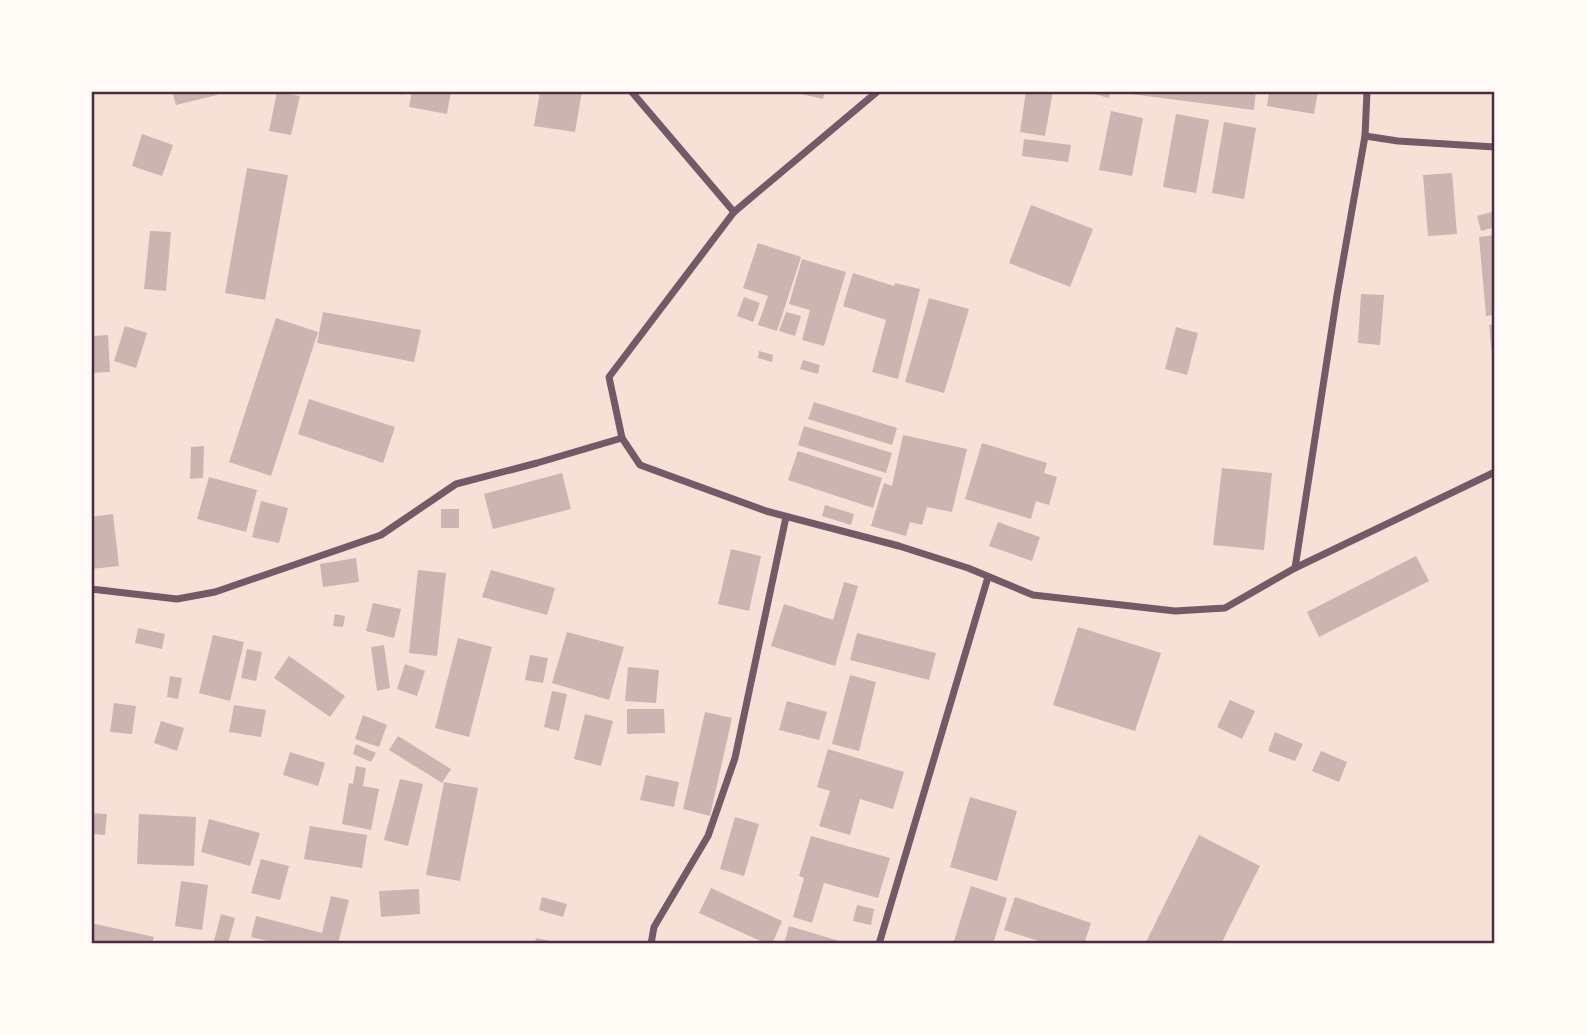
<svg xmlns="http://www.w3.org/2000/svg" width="1586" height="1035" viewBox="0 0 1586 1035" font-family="Signika,sans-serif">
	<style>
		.building { fill: #ccb4b1 }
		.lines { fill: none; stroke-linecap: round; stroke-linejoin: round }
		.minor { stroke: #755966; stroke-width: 7 }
		.neatline { fill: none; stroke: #4a2c40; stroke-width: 2.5 }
	</style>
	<rect width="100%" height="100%" fill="#f7e1d7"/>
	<!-- building -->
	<g class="building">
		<polygon points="172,91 216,91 217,95 176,105"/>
		<polygon points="387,91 404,91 403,95"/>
		<polygon points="412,91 451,91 447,114 409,107"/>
		<polygon points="540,91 582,91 575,132 534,126"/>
		<polygon points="787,91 825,91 823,99"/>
		<polygon points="1026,91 1053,91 1045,136 1020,132"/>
		<polygon points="1082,91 1111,91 1109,98"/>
		<polygon points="1124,91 1256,91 1254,110 1123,93"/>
		<polygon points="1269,91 1318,91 1314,114 1267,106"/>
		<polygon points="277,92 300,96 291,135 269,131"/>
		<polygon points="1111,111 1143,118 1132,176 1099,170"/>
		<polygon points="1176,114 1209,120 1196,193 1163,187"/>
		<polygon points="1224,122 1256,128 1244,199 1212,193"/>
		<polygon points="142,134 173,145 162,176 132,166"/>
		<polygon points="1024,139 1071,145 1068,162 1022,156"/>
		<polygon points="247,168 288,175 265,300 225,293"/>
		<polygon points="1452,173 1457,234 1428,236 1423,175"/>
		<polygon points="1031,205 1093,229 1070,287 1009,263"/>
		<polygon points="1495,211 1495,227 1481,231 1477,216"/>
		<polygon points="150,231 171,232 166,291 144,289"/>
		<polygon points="1495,235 1495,315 1486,316 1479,237"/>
		<polygon points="758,243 801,257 777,331 758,325 768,296 743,288"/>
		<polygon points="802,259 846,272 824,346 802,340 810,310 789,304"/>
		<polygon points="853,273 894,286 895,283 920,289 898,379 872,372 886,320 843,306"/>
		<polygon points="1361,294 1384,295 1380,345 1358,343"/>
		<polygon points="744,297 760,303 753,322 737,316"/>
		<polygon points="929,298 969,309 944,393 905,382"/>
		<polygon points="323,312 421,330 414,362 317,343"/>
		<polygon points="786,312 801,316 795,336 779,331"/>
		<polygon points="276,318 318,332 271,476 229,462"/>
		<polygon points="1495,324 1495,366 1493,366 1489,325"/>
		<polygon points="125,326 147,333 136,368 114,361"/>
		<polygon points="1176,327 1198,333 1187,375 1165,369"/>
		<polygon points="108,335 110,372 91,373 91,336"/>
		<polygon points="759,351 773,355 772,362 758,358"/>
		<polygon points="803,360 820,365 818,374 800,369"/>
		<polygon points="309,399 395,427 383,463 298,434"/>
		<polygon points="814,402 897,428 892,445 808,419"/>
		<polygon points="804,426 892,453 886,473 798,445"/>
		<polygon points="903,435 967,449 952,512 927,507 922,525 910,522 906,536 871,526 884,483 892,486"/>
		<polygon points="982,443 1047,463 1044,473 1057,477 1049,505 1036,501 1031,519 965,499"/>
		<polygon points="204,446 203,478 190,479 191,447"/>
		<polygon points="798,451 882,478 873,508 788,480"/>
		<polygon points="1222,468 1272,473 1264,550 1213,545"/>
		<polygon points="562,473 571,509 493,529 484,494"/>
		<polygon points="209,477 257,490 246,532 197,519"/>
		<polygon points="261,501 288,508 279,543 252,537"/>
		<polygon points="825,505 854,514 851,525 822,516"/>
		<rect x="441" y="509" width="18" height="19"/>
		<polygon points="113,514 119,566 91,569 91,517"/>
		<polygon points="998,522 1040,537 1032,561 989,546"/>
		<polygon points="731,549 761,556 749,611 718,604"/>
		<polygon points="1416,556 1429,581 1319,637 1307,612"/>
		<polygon points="356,558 359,582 323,587 320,564"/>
		<polygon points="418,570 446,573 437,656 409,653"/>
		<polygon points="491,570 555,588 547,615 482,597"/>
		<polygon points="844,582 858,586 835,666 771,646 784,604 833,620"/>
		<polygon points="373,603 401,609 394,638 366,631"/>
		<polygon points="335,614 345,616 343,627 333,626"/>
		<polygon points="1078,627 1161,653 1135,731 1053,705"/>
		<polygon points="138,628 165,634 162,649 135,643"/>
		<polygon points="567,632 624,647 609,700 552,683"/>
		<polygon points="857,633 936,653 929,680 850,660"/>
		<polygon points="213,635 244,642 230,701 199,693"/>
		<polygon points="458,638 492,647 469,737 435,728"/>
		<polygon points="384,645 390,688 377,691 371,647"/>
		<polygon points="247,649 262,652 256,681 241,678"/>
		<polygon points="530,655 548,658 543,683 525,680"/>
		<polygon points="289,656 345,696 330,717 274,678"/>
		<polygon points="405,664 425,671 417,696 397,689"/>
		<polygon points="628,667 659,670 656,703 625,701"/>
		<polygon points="850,675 876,682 859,751 832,744"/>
		<polygon points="170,676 182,678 178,699 167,697"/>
		<polygon points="552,691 567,694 559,731 544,727"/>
		<polygon points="1230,700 1255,711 1242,739 1217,727"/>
		<polygon points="787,701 827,712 819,740 779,730"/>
		<polygon points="114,703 136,706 132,734 110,732"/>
		<polygon points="234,705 266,710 261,737 229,732"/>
		<polygon points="627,709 664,709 665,733 627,734"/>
		<polygon points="705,712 732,718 710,816 683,809"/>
		<polygon points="585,714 613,721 601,766 574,759"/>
		<polygon points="363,715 387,725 379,747 355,739"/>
		<polygon points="161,721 184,728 177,751 154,743"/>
		<polygon points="1275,732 1303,744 1295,761 1268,751"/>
		<polygon points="398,736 451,769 442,783 389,750"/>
		<polygon points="356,744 376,753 371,762 353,754"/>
		<polygon points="828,749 904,772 893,809 860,799 850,835 819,826 830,791 817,787"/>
		<polygon points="1321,751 1347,762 1339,782 1312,771"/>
		<polygon points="290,752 325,763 318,786 283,775"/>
		<polygon points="356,766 366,768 363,786 379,789 371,830 342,824 349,783 353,784"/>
		<polygon points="646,775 679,782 674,807 640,800"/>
		<polygon points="400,779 423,784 408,846 384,840"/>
		<polygon points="444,782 478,788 460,881 426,875"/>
		<polygon points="970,797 1017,811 997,881 950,867"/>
		<polygon points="91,813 107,814 105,835 91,834"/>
		<polygon points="139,814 196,817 194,866 137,864"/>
		<polygon points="735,817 759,824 744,876 720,869"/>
		<polygon points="209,819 260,833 250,866 201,852"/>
		<polygon points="310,826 367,835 362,868 304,859"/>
		<polygon points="1199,835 1260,866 1221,944 1145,944"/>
		<polygon points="811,836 890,858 878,898 824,883 812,923 793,917 804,878 799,876"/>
		<polygon points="261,859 289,866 280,900 251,893"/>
		<polygon points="181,881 208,885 202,930 175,926"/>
		<polygon points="971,886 1007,898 993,944 953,944"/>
		<polygon points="711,888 782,921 772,944 767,944 699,913"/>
		<polygon points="419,889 420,914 381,917 379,891"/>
		<polygon points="331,896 349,900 338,944 280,944 251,937 256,916 322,933"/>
		<polygon points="542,897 567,904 563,917 539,910"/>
		<polygon points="1015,897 1091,923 1084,944 1048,944 1004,930"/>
		<polygon points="857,905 874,909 871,925 853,921"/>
		<polygon points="221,914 235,918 228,944 214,941"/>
		<polygon points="91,923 154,937 152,944 91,944"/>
		<polygon points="789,926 846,943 846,944 784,944"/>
		<polygon points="536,938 559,943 558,944 535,944"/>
	</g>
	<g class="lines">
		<!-- minor -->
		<g class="minor">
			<polyline points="631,91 734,212"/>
			<polyline points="878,91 734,212 609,377 622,438 640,465 766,511 899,546 968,568 1033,595 1175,611 1225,608 1295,568 1495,472"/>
			<polyline points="1365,136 1398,141 1495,147"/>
			<polyline points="1295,568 1337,295 1365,136 1367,91"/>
			<polyline points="91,589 177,599 215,592 381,535 456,484 537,463 622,438"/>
			<polyline points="651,944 654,927 708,836 735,758 786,517"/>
			<polyline points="879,944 988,577"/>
		</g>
	</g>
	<!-- border -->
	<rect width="1586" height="1035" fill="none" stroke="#fffaf5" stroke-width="186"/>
	<rect x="93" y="93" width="1400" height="849" class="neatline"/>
</svg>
